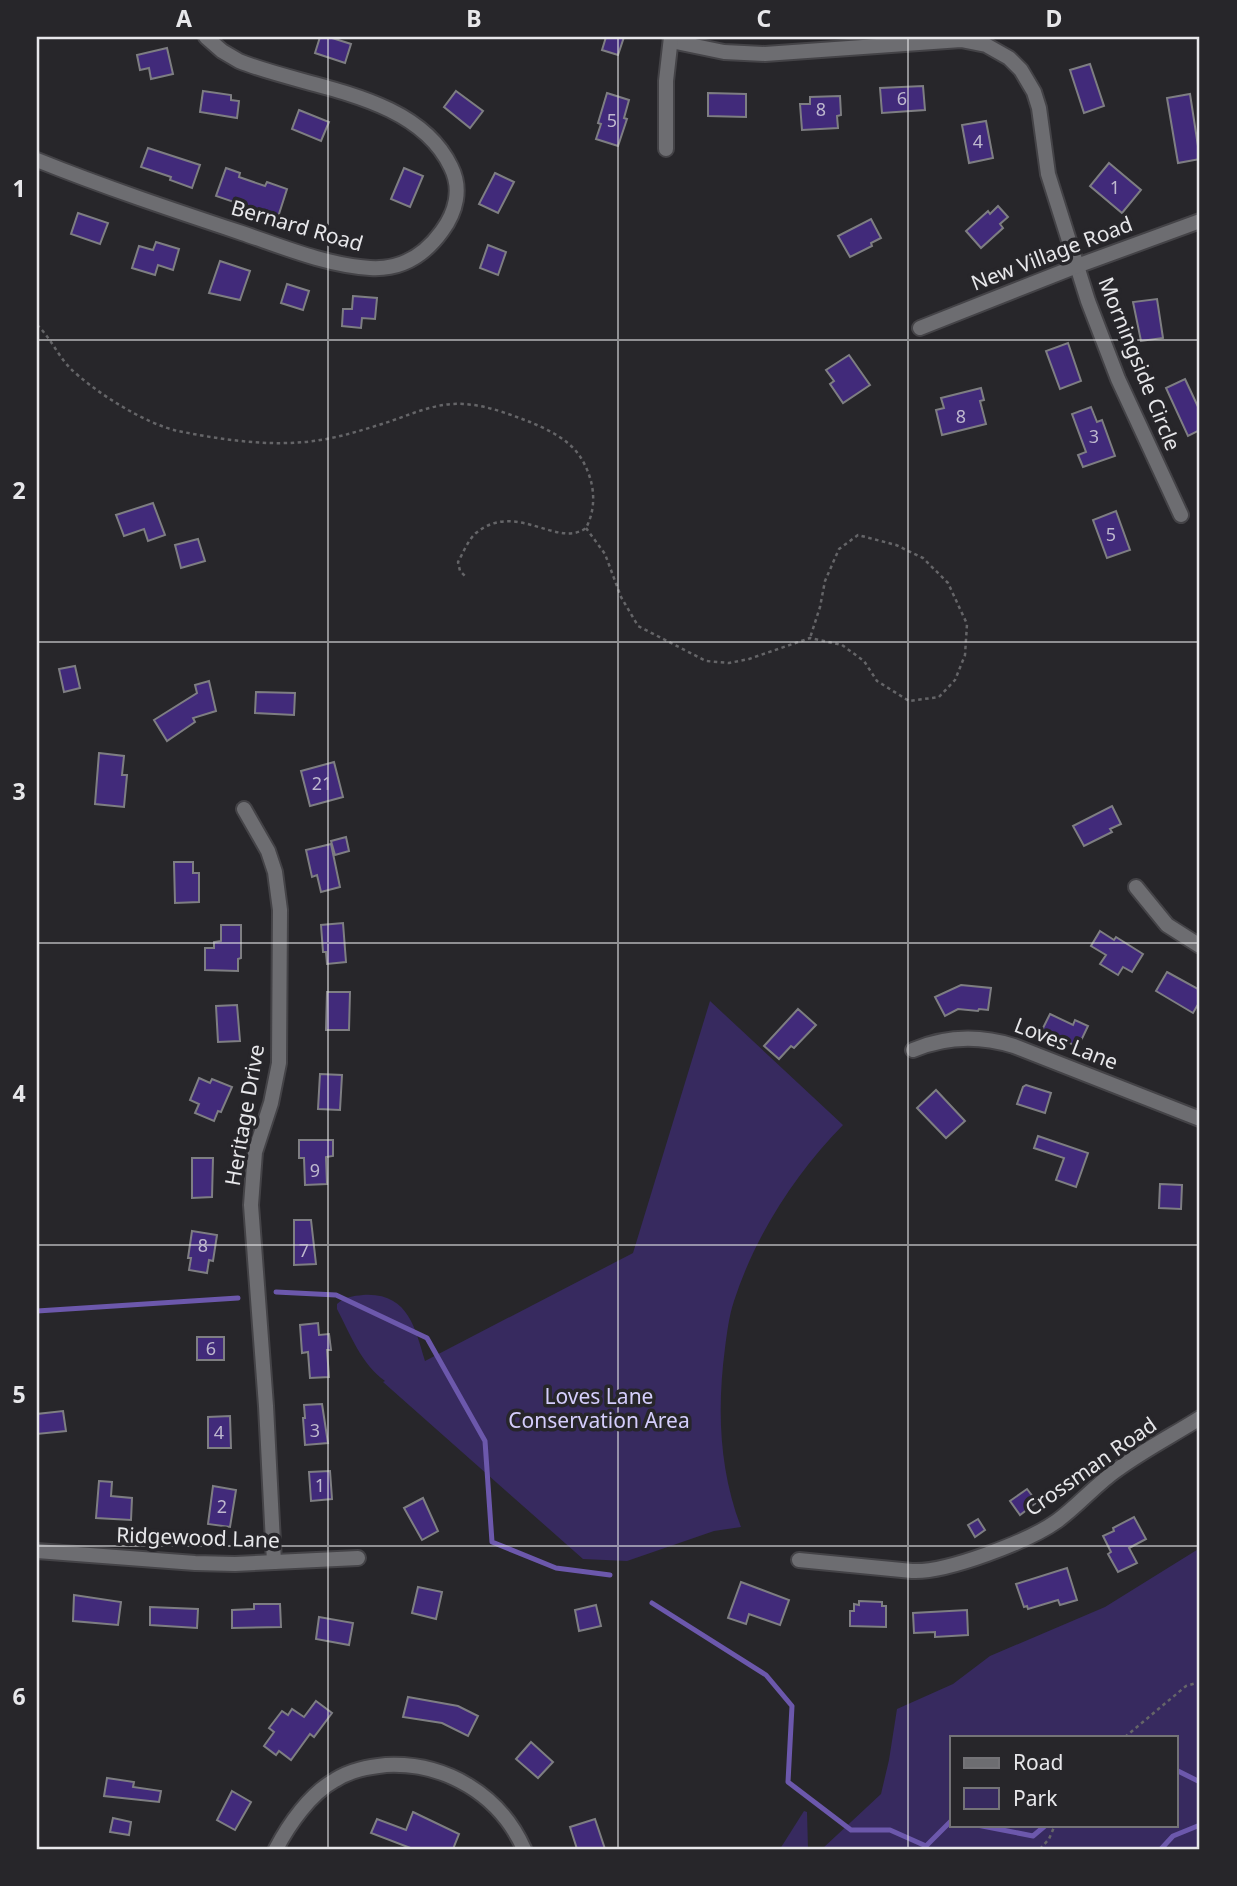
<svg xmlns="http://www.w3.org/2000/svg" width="1237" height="1886" viewBox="0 0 1237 1886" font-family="'Noto Sans',sans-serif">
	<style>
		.green { fill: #372a5f; fill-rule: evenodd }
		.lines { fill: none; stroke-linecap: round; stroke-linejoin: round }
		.stream { stroke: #6c58ac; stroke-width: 5 }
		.building { fill: #412a7a; stroke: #7e7e82; stroke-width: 2 }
		.street-casing { stroke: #444347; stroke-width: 18 }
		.path { stroke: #656568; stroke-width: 2.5; stroke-dasharray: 3.5 3.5; stroke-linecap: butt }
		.street { stroke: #6d6d71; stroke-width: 14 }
		.grid { fill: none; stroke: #e7e7ea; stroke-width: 2; stroke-opacity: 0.55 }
		.labels { text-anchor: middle; stroke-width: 7; stroke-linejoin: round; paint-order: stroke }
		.number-label { font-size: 18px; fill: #beb8ce }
		.street-label { font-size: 21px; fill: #e7e7ea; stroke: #27262a }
		.park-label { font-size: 21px; fill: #d5cefc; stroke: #27262a }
		.neatline { fill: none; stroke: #e7e7ea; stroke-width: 2.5 }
		.grid-label { font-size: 23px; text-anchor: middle; font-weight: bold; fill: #e7e7ea }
	</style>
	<rect width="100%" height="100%" fill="#27262a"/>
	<!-- green -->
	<g class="green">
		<path d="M710 1001 843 1125C795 1174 755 1236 734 1301 729 1316 727 1333 725 1348 717 1409 719 1469 741 1527L714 1531 627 1561 583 1559 383 1382 385 1381C362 1365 350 1334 337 1309V1304C344 1297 353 1296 363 1295 408 1292 415 1328 425 1361L633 1253Z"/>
		<path d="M1200 1548V1849H822L881 1794 889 1760 897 1709 953 1684 990 1656 1105 1607ZM952 1737H1176V1825H952Z"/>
		<polygon points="804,1811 807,1812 808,1849 780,1849"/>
	</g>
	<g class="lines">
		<!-- stream -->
		<g class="stream">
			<polyline points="276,1292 336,1295 427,1338 485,1441 492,1542 556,1568 610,1575"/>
			<polyline points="37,1311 238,1298"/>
			<polyline points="652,1603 766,1675 792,1706 788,1782 851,1830 890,1830 926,1846 952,1820"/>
			<polyline points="1176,1770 1200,1782"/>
			<polyline points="977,1825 1033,1836 1046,1825"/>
			<polyline points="1161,1849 1173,1836 1200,1825"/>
		</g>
	</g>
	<!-- building -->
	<g class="building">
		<polygon points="320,37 329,37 351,44 345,63 315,53"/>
		<polygon points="606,37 624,37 618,55 602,50"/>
		<polygon points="167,48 173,74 151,79 149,68 140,70 137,55"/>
		<polygon points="1090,64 1104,106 1084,113 1070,70"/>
		<polygon points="923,86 925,110 882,113 880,88"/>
		<polygon points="203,91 231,95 231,100 239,101 237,118 200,112"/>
		<polygon points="456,91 483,111 470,128 444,107"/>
		<polygon points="607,93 629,100 624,118 627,119 618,146 596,139 601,124 598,123"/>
		<polygon points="708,93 746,94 746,117 708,116"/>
		<polygon points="1190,94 1200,159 1178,163 1167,98"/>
		<polygon points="840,96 841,115 837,116 838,128 802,130 800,104 810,104 810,97"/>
		<polygon points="299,110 329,122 321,141 292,129"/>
		<polygon points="986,121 993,158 969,163 962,125"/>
		<polygon points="148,148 200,165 192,188 170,180 171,177 141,167"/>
		<polygon points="1109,163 1141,190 1122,213 1090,186"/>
		<polygon points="226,168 240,173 239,177 265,186 267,182 287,189 278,217 216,196"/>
		<polygon points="404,168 423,176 410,207 391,199"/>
		<polygon points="495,173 514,182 498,213 479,204"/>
		<polygon points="998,206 1008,217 1000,224 1003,228 981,248 966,231 988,211 990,214"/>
		<polygon points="78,213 108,223 100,244 71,234"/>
		<polygon points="871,219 881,238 871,243 872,246 850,257 838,236"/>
		<polygon points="156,242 179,249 173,270 158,265 155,275 132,268 139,246 153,250"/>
		<polygon points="488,245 506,252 498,275 480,268"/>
		<polygon points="220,261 250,271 240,300 209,293"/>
		<polygon points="287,284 309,291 303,310 281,303"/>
		<polygon points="353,296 377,298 375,319 362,318 361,328 342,326 343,309 352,309"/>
		<polygon points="1157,299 1163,338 1141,341 1133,302"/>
		<polygon points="1068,343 1081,381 1060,389 1046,351"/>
		<polygon points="849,355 870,385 843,403 830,384 834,381 826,370"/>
		<polygon points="1185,379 1200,411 1200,430 1188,436 1166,388"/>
		<polygon points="981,388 984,400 980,401 986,424 942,435 936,410 944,408 941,398"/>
		<polygon points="1091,407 1097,422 1102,420 1115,456 1083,467 1078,455 1086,452 1072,414"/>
		<polygon points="153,503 165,535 148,541 144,529 124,536 116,515"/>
		<polygon points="1116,511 1130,550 1107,558 1093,520"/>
		<polygon points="198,539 205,561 181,568 175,545"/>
		<polygon points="75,666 80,688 64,692 59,669"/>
		<polygon points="209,681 216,711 193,718 195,722 167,741 154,720 197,693 195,685"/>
		<polygon points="256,692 295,693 294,715 255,713"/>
		<polygon points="99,753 124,756 122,775 127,775 124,807 95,804"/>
		<polygon points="334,762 343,797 310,806 301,771"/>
		<polygon points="1112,806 1121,824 1110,829 1112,832 1084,846 1073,826"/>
		<polygon points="346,837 349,851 335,855 331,841"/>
		<polygon points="331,844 340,887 321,892 317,875 312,877 306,850"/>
		<polygon points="174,862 193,862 193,873 199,873 199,902 175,903"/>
		<polygon points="343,923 346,962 327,964 326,952 323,952 321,925"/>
		<polygon points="221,925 241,925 241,958 238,959 238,971 205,970 205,948 214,948 214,942 221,941"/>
		<polygon points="1100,931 1114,940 1116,937 1143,954 1132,972 1123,967 1118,975 1100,964 1106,955 1091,946"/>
		<polygon points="1167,972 1200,990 1200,1001 1193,1013 1156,991"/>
		<polygon points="961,985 991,988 988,1010 979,1009 978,1011 958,1009 945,1016 935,997"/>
		<polygon points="327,992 350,992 349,1030 326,1030"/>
		<polygon points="237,1005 240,1041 218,1042 216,1006"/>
		<polygon points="798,1009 816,1025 794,1048 791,1046 779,1059 764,1046"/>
		<polygon points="1050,1014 1073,1025 1075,1020 1088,1026 1078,1047 1042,1030"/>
		<polygon points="320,1074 342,1075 340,1110 318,1109"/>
		<polygon points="199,1078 210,1083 212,1079 232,1087 221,1112 218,1111 214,1121 195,1113 199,1104 190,1100"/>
		<polygon points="1026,1085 1051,1093 1045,1113 1017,1104 1023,1087"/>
		<polygon points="936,1090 965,1121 946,1138 917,1108"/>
		<polygon points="1038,1136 1088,1153 1076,1187 1056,1180 1064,1158 1034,1148"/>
		<polygon points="299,1140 333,1140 333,1156 326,1157 327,1184 305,1185 304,1158 299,1158"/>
		<polygon points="192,1158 213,1158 212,1197 192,1198"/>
		<polygon points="1160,1184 1182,1185 1181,1209 1159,1208"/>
		<polygon points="294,1220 311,1220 316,1264 294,1265"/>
		<polygon points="192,1231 217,1235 213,1261 209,1260 207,1273 189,1270 191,1258 188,1258"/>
		<polygon points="318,1323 319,1335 329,1334 331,1350 327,1350 329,1377 310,1378 308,1352 302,1353 300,1325"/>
		<rect x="197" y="1337" width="27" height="23"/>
		<polygon points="322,1404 328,1443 305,1445 303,1418 305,1418 304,1405"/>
		<polygon points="63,1411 66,1431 37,1434 37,1414"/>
		<polygon points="230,1416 231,1448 208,1448 208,1417"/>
		<polygon points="330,1471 332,1499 311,1501 309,1472"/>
		<polygon points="99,1481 112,1482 111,1496 132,1498 131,1520 96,1518"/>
		<polygon points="213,1486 236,1490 230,1527 208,1524"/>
		<polygon points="1027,1489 1037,1502 1020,1515 1010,1501"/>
		<polygon points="423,1498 438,1531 422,1540 404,1508"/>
		<polygon points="1134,1517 1146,1539 1129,1548 1137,1563 1118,1572 1108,1554 1111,1552 1103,1536 1114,1531 1113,1528"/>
		<polygon points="978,1519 985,1530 975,1537 968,1525"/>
		<polygon points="1067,1568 1077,1600 1060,1605 1058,1600 1028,1609 1027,1606 1024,1607 1016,1584"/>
		<polygon points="741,1582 789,1600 780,1625 749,1614 746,1624 728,1618"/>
		<polygon points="418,1587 442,1592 436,1619 412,1613"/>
		<polygon points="74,1595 121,1602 118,1625 73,1621"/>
		<polygon points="859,1601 882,1602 882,1606 886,1606 886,1627 850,1626 850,1611 854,1611 854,1604 859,1605"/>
		<polygon points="254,1604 280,1604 281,1627 232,1628 232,1610 254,1609"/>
		<polygon points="596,1605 601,1626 579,1631 575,1610"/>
		<polygon points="150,1607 198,1609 197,1628 150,1625"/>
		<polygon points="967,1610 968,1635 935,1637 935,1632 914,1633 913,1613"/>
		<polygon points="319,1617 353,1623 349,1645 316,1639"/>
		<polygon points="408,1697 458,1706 478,1716 468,1736 442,1723 403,1717"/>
		<polygon points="316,1701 332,1713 314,1737 310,1734 291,1760 279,1751 276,1755 264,1746 274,1732 269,1728 282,1711 288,1715 292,1709 304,1717"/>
		<polygon points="531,1742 553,1762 538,1778 516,1759"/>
		<polygon points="107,1778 134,1782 133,1787 161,1791 159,1802 104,1796"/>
		<polygon points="232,1791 251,1802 235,1830 217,1820"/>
		<polygon points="413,1812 459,1834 453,1849 413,1849 371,1833 377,1819 406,1830"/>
		<polygon points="113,1818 131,1822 129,1835 110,1832"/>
		<polygon points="595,1819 605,1849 577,1849 570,1827"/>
	</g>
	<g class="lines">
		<!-- street casing -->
		<g class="street-casing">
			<g id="street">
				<polyline points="671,41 724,52 765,54 961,40 986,45 1009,58 1021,70 1034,92 1039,108 1048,174 1088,301 1118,379 1181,515"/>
				<polyline points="666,149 666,81 671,37"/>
				<path d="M37 160C104 187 173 210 242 233 283 247 326 265 370 268 401 270 424 256 442 231 456 212 462 189 451 167 416 93 307 89 239 61L222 51 206 37"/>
				<polyline points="920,328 1077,266 1200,221"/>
				<polyline points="244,809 268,851 275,872 280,910 279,1063 271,1103 255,1152 251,1205 266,1406 274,1562"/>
				<polyline points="1136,887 1167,925 1200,946"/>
				<path d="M913 1050C946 1036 979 1035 1014 1046L1200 1119"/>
				<polyline points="37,1551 195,1563 235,1564 358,1558"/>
				<path d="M799 1560 912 1571C946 1573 1029 1541 1057 1521 1079 1505 1096 1484 1118 1469 1144 1450 1173 1435 1200 1418"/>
				<path d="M276 1849C289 1824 310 1794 335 1780 351 1770 368 1767 386 1765 446 1762 500 1795 524 1849"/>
			</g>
		</g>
		<!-- path -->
		<g class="path">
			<path d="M37 325C50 337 57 354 69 367 93 391 145 424 178 431 218 439 263 446 304 442 331 440 356 432 382 424 408 416 435 402 463 404 486 405 509 414 530 422 549 430 570 440 581 458 594 479 598 505 586 528 557 549 516 500 476 533 468 540 463 553 458 562L460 571 465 576"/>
			<polyline points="586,528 605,554 621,597 638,626 706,661 729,663 749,659 810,638 842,645 864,661 877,681 909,701 939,697 955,680 965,655 967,624 948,583 923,558 896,545 858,535 839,549 825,581 820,607 810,638"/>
			<polyline points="1125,1737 1186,1686 1200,1682"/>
			<polyline points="1040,1849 1049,1839 1055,1825"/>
		</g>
		<!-- street -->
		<use href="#street" class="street"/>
	</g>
	<!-- grid -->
	<path class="grid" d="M328 37V1849M618 37V1849M908 37V1849M37 340H1200M37 642H1200M37 943H1200M37 1245H1200M37 1546H1200"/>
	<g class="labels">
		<!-- number labels -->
		<g class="number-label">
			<text x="902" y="105">6</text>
			<text x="821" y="116">8</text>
			<text x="612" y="127">5</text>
			<text x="978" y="148">4</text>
			<text x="1115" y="194">1</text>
			<text x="961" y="423">8</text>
			<text x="1094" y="443">3</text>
			<text x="1111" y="541">5</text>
			<text x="322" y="790">21</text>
			<text x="315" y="1177">9</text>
			<text x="203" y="1252">8</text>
			<text x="304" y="1257">7</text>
			<text x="211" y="1355">6</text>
			<text x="315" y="1437">3</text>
			<text x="219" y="1439">4</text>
			<text x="320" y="1492">1</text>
			<text x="222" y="1513">2</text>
		</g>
		<!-- street labels -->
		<g class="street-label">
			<text transform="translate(297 226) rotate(16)" y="7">Bernard Road</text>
			<text transform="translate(1052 254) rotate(-21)" y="7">New Village Road</text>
			<text transform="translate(1139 364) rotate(68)" y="7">Morningside Circle</text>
			<text transform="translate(1066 1044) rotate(21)" y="7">Loves Lane</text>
			<text transform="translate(245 1115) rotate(-80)" y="7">Heritage Drive</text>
			<text transform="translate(1091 1467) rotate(-35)" y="7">Crossman Road</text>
			<text transform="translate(198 1538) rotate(2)" y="7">Ridgewood Lane</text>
		</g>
		<!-- park labels -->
		<g class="park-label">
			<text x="599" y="1404">Loves Lane<tspan x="599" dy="24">Conservation Area</tspan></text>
		</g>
	</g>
	<!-- border -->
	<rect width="1237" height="1886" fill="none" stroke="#27262a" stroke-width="77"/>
	<!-- legend -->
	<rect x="950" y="1736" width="228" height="91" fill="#27262a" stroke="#747377" stroke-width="2"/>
	<rect x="964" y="1758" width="35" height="10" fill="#6d6d71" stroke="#747377" stroke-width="2"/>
	<text x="1013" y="1770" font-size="21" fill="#e7e7ea">Road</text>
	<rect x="964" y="1788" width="35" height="21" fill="#372a5f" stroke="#747377" stroke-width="2"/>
	<text x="1013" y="1806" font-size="21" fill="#e7e7ea">Park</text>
	<rect x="38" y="38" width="1160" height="1810" class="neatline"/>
	<g class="grid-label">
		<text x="184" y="27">A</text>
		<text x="474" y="27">B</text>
		<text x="764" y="27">C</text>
		<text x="1054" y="27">D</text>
		<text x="19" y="197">1</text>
		<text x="19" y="499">2</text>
		<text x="19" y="800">3</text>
		<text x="19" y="1102">4</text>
		<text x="19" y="1403">5</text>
		<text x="19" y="1705">6</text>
	</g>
</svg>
